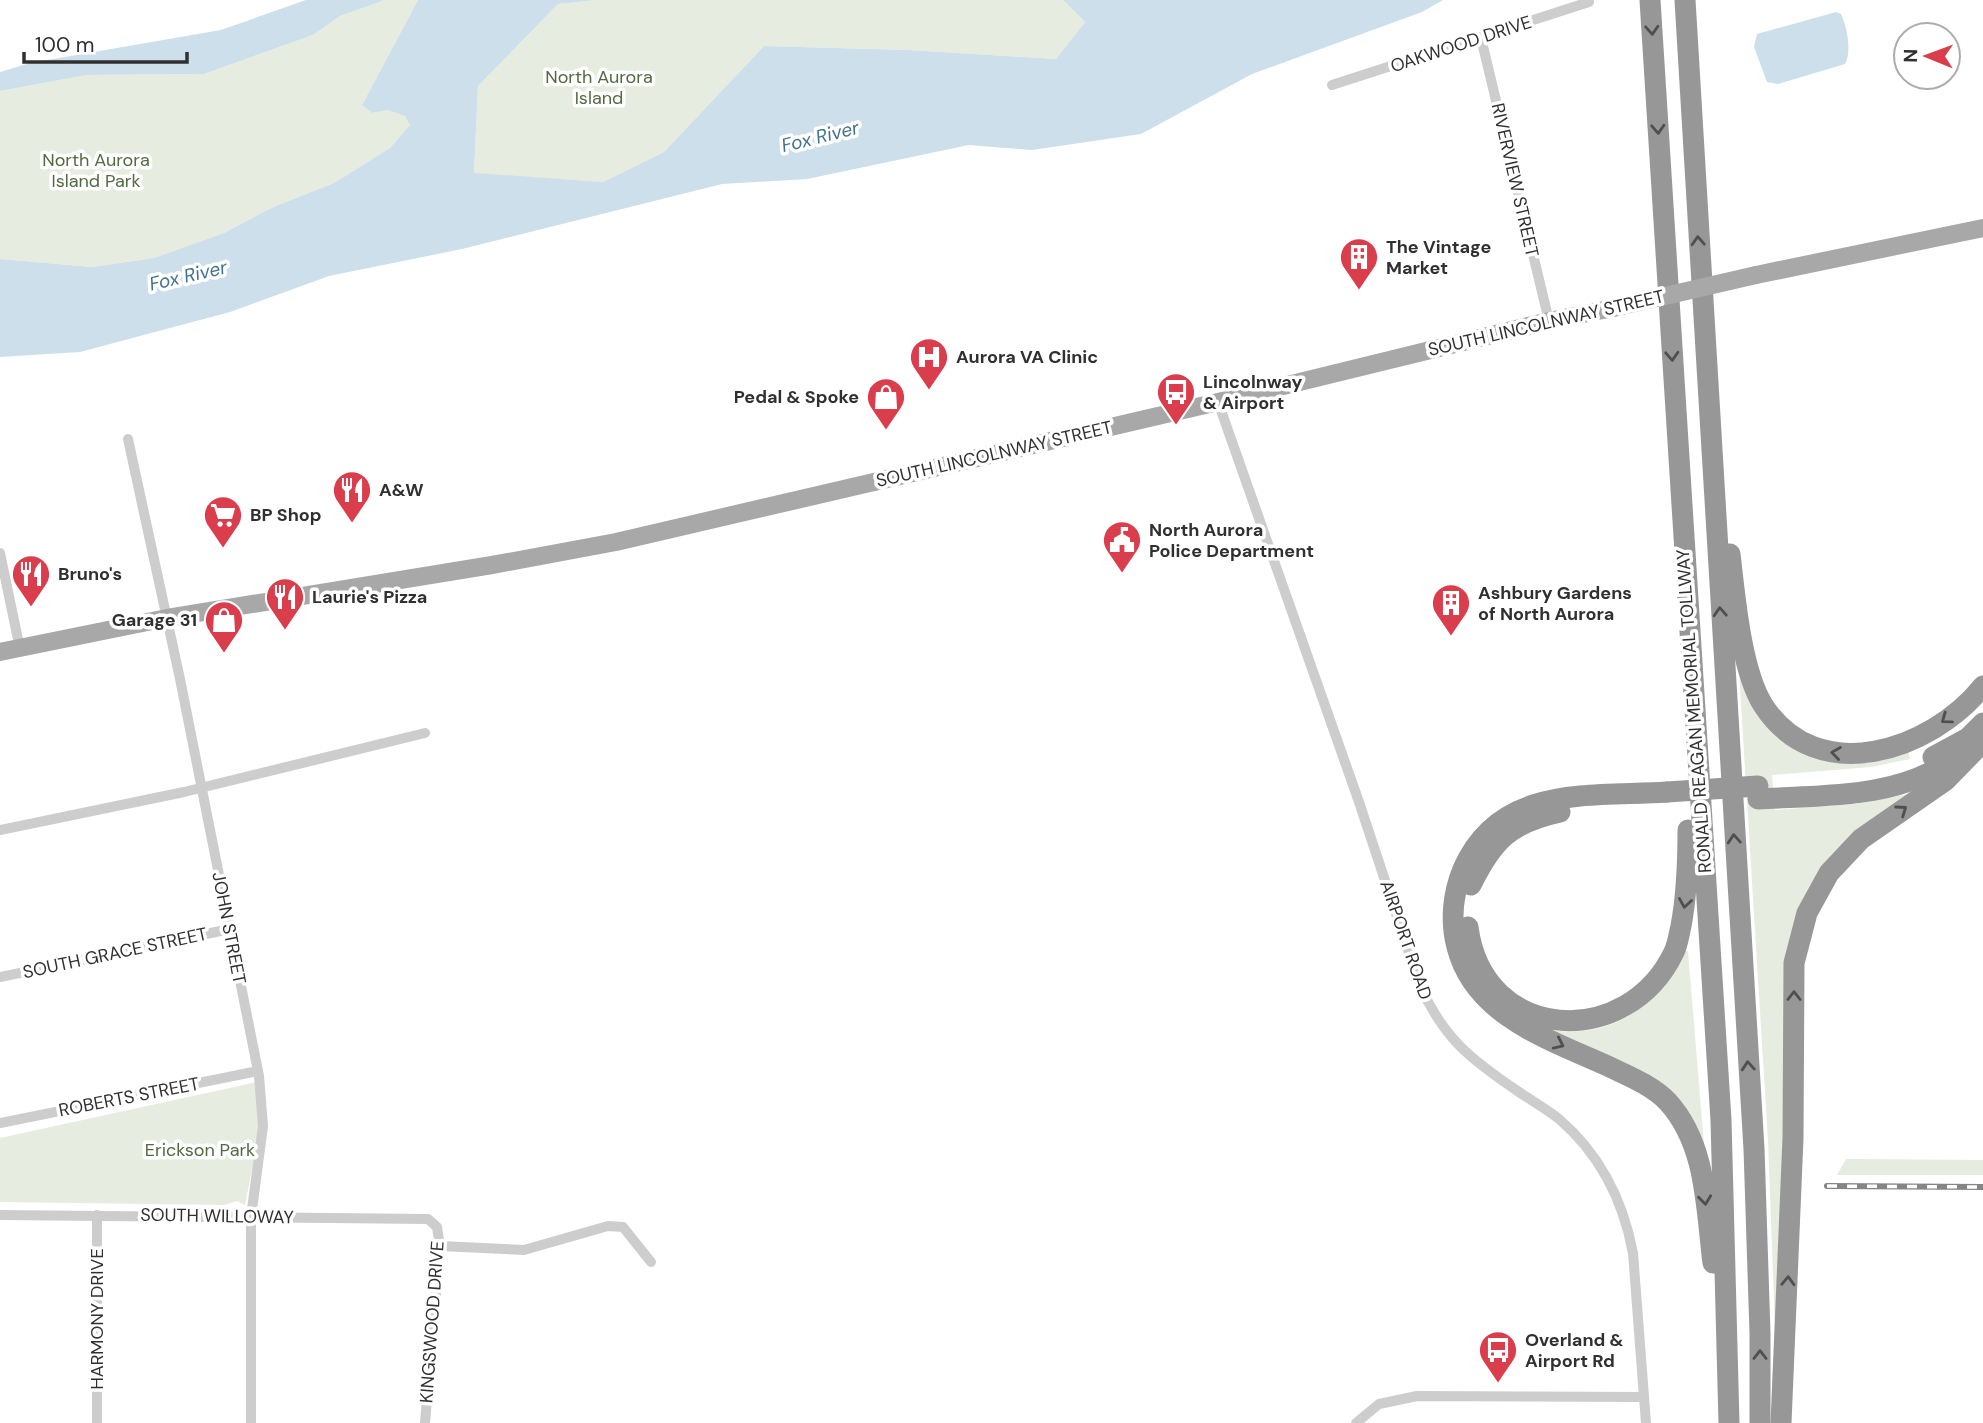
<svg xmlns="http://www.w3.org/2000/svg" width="1983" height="1423" viewBox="0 0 1983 1423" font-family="'DM Sans',sans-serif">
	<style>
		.green { fill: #e6ecdf }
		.water { fill: #ccdfea }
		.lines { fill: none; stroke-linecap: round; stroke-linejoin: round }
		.street { stroke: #cdcdcd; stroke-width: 10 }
		.primary { stroke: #a8a8a8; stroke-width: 18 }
		.highway { stroke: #979797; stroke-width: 21 }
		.rail-casing { stroke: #858585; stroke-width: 6 }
		.rail { stroke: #fff; stroke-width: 3.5; stroke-dasharray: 10; stroke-linecap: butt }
		.primary-bridge { stroke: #a8a8a8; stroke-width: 18 }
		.highway-bridge { stroke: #979797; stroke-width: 21 }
		.oneway { stroke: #4f4f4f }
		.labels { text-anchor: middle; stroke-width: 7; stroke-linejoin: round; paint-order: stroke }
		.street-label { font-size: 18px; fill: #303030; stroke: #fff }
		.park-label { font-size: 18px; fill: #536940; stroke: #fff }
		.poi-label { font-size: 18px; font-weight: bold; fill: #303030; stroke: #fff; text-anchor: start }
		.water-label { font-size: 19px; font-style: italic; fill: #42718d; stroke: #fff }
	</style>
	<rect width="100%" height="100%" fill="#fff"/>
	<!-- green -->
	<g class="green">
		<polygon points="385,0 418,0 362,105 372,113 388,110 405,115 410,125 390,148 334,183 271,208 224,233 154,258 92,267 0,259 0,91 87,75 204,74 313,35 340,16"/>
		<polygon points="598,0 1063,0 1085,22 1056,59 908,50 764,46 664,152 603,182 474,174 478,86 558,4"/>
		<polygon points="1739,672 1779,735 1908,751 1910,759 1871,767 1772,775 1775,810 1855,804 1909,794 1901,798 1817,876 1786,1056 1776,1354 1768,1140"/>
		<path d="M1685 951H1688L1704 1145 1694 1126 1547 1029C1611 1042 1658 1005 1685 951Z"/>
		<polygon points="257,1082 260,1128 245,1205 237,1201 224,1205 0,1202 0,1138"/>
		<polygon points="1846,1159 1983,1160 1983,1175 1837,1175"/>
	</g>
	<!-- water -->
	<g class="water">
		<polygon points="306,0 385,0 340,16 313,35 204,74 87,75 0,91 0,72 30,63 221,30"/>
		<polygon points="418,0 598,0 558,4 478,86 474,173 603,182 664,152 764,46 908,50 1056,59 1085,22 1063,0 1443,0 1422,12 1252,74 1141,134 1032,150 969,145 807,179 722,184 462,249 329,276 230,312 80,352 0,357 0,259 92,267 154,258 224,233 271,208 334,183 390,148 410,125 405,116 388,110 372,113 362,105"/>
		<path d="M1836 12 1841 14C1847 27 1852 51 1845 64L1778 84 1767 82 1754 47 1757 34Z"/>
	</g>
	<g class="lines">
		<!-- street -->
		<g class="street">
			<polyline points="1481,38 1549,321"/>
			<polyline points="1332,85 1589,2"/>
			<path d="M1218 402 1359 802 1419 983C1443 1038 1470 1059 1519 1092 1532 1101 1547 1109 1559 1119 1601 1155 1623 1200 1633 1253L1646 1423"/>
			<polyline points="128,439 180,679 259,1076 263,1126 251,1217 251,1423"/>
			<polyline points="0,553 20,649"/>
			<polyline points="0,830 184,792 425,733"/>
			<polyline points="0,977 230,929"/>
			<polyline points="0,1123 258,1071"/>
			<polyline points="0,1215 428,1219 437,1227 440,1246 425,1423"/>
			<polyline points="440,1246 524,1250 608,1226 623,1227 651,1262"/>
			<polyline points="97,1423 97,1215"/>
			<polyline points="1356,1423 1379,1404 1417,1396 1644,1397"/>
		</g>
		<!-- primary -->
		<g class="primary">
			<polyline points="1756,275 1983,228"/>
			<polyline points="0,652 167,618 492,565 616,542 1218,402 1549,321 1613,308"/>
		</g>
		<!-- highway -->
		<g class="highway">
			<polyline points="1650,0 1721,1120 1729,1423"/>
			<polyline points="1685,0 1754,1149 1760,1333 1760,1423"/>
			<path d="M1730 554C1735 596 1741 670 1763 705 1817 789 1931 751 1983 686"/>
			<polyline points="1933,757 1968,738 1983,723"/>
			<path d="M1667 792C1590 797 1500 784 1463 869 1453 893 1450 921 1457 947 1475 1018 1554 1041 1614 1069 1631 1077 1654 1087 1668 1102 1707 1145 1706 1208 1713 1263"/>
			<path d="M1758 799C1823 795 1899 799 1954 758"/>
			<path d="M1471 885C1493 840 1510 823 1560 812"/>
			<path d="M1468 927C1483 1043 1627 1051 1674 952 1678 944 1679 934 1681 926 1687 894 1688 863 1688 830"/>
			<polyline points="1781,1423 1793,1138 1794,963 1807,913 1829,873 1861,839 1946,780 1983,742"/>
		</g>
		<!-- rail casing -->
		<g class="rail-casing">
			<polyline id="rail" points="1827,1186 1983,1187"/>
		</g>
		<!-- rail -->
		<use href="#rail" class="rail"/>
		<!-- primary-bridge -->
		<polyline class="primary-bridge" points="1613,308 1756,275"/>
		<!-- highway-bridge -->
		<polyline class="highway-bridge" points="1667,792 1758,786"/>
	</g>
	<!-- one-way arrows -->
	<defs><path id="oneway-chevron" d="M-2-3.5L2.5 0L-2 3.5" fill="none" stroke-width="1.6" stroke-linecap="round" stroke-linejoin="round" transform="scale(1.75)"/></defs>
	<g class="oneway">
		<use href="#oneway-chevron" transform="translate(1652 30) rotate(87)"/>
		<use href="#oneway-chevron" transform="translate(1658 129) rotate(87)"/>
		<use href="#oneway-chevron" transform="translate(1698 241) rotate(-93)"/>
		<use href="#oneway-chevron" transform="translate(1672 356) rotate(87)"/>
		<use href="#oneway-chevron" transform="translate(1720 612) rotate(-93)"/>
		<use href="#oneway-chevron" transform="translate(1946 719) rotate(144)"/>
		<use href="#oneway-chevron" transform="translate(1836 753) rotate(-172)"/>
		<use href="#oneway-chevron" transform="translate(1902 810) rotate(-35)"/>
		<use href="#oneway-chevron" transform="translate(1734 839) rotate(-94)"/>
		<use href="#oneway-chevron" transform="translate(1685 903) rotate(99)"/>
		<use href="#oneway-chevron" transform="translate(1794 996) rotate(-90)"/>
		<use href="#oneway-chevron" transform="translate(1559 1044) rotate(25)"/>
		<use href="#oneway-chevron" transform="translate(1748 1066) rotate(-94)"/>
		<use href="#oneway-chevron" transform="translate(1705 1200) rotate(83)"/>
		<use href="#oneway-chevron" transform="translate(1788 1281) rotate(-88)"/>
		<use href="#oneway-chevron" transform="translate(1760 1355) rotate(-90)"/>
	</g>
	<!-- icons -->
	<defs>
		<g id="building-pin" transform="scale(2.0125)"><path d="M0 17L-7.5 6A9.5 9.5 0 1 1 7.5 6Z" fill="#da3e4c" stroke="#fff"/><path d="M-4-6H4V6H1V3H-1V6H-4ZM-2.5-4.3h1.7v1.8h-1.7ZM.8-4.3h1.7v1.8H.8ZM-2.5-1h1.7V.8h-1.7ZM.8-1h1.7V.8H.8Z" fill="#fff"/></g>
		<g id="hospital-pin" transform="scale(2.0125)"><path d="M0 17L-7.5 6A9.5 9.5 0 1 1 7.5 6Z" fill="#da3e4c" stroke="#fff"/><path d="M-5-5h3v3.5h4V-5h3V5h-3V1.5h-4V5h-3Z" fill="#fff"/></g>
		<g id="bus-pin" transform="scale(2.0125)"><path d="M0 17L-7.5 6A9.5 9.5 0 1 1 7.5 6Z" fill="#da3e4c" stroke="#fff"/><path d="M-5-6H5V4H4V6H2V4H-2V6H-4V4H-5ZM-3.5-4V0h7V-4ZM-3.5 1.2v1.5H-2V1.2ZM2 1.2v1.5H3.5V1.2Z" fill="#fff"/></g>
		<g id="shop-pin" transform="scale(2.0125)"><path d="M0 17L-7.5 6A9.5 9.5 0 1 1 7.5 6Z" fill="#da3e4c" stroke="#fff"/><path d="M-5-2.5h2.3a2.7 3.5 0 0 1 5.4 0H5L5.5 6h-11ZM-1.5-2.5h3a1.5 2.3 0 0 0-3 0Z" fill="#fff"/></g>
		<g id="restaurant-pin" transform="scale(2.0125)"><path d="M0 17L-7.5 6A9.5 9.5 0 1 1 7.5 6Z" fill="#da3e4c" stroke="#fff"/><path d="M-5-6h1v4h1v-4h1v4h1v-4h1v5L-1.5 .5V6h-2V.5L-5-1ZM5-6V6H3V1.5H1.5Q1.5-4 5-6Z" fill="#fff"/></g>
		<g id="supermarket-pin" transform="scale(2.0125)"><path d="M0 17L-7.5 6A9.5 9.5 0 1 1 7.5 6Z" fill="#da3e4c" stroke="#fff"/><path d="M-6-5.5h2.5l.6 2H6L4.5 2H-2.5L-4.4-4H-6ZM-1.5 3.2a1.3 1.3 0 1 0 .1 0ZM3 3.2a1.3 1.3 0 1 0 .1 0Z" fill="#fff"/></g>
		<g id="civic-pin" transform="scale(2.0125)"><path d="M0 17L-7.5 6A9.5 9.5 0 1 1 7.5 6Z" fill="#da3e4c" stroke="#fff"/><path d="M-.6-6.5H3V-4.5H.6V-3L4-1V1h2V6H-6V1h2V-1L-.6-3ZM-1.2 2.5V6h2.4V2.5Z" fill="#fff"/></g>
	</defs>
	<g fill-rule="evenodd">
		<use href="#building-pin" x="1359" y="257"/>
		<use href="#hospital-pin" x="929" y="357"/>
		<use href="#bus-pin" x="1176" y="392"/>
		<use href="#shop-pin" x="886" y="397"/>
		<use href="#restaurant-pin" x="352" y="490"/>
		<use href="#supermarket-pin" x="223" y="515"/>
		<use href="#civic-pin" x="1122" y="540"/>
		<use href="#restaurant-pin" x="31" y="574"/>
		<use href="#restaurant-pin" x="285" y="597"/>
		<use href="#building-pin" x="1451" y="603"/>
		<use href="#shop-pin" x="224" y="620"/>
		<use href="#bus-pin" x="1498" y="1350"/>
	</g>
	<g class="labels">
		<!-- street labels -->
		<g class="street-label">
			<text transform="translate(1461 44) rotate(-18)" y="6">OAKWOOD DRIVE</text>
			<text transform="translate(1515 180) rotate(77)" y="6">RIVERVIEW STREET</text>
			<text transform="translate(1546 323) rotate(-13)" y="6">SOUTH LINCOLNWAY STREET</text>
			<text transform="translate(994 454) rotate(-13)" y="6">SOUTH LINCOLNWAY STREET</text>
			<text transform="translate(1694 711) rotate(-94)" y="6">RONALD REAGAN MEMORIAL TOLLWAY</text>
			<text transform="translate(229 928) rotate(79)" y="6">JOHN STREET</text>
			<text transform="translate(1406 940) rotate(71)" y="6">AIRPORT ROAD</text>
			<text transform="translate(115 953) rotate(-12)" y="6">SOUTH GRACE STREET</text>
			<text transform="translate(129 1097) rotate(-11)" y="6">ROBERTS STREET</text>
			<text transform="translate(217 1216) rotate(1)" y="6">SOUTH WILLOWAY</text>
			<text transform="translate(97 1319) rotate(-90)" y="6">HARMONY DRIVE</text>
			<text transform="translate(432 1322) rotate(-86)" y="6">KINGSWOOD DRIVE</text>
		</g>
		<!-- park labels -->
		<g class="park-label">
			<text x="599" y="83">North Aurora<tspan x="599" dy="21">Island</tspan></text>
			<text x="96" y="166">North Aurora<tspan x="96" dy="21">Island Park</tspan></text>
			<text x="200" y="1156">Erickson Park</text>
		</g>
		<!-- poi labels -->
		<g class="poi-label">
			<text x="1386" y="253">The Vintage<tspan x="1386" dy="21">Market</tspan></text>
			<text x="956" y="363">Aurora VA Clinic</text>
			<text x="1203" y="388">Lincolnway<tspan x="1203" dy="21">&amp; Airport</tspan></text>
			<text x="859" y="403" text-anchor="end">Pedal &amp; Spoke</text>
			<text x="379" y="496">A&amp;W</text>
			<text x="250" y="521">BP Shop</text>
			<text x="1149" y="536">North Aurora<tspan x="1149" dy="21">Police Department</tspan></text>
			<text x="58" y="580">Bruno's</text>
			<text x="1478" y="599">Ashbury Gardens<tspan x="1478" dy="21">of North Aurora</tspan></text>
			<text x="312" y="603">Laurie's Pizza</text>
			<text x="197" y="626" text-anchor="end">Garage 31</text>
			<text x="1525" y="1346">Overland &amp;<tspan x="1525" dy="21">Airport Rd</tspan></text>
		</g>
		<!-- water labels -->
		<g class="water-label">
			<text transform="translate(820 136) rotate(-14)" y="7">Fox River</text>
			<text transform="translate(188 275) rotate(-13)" y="7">Fox River</text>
		</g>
	</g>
	<!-- north arrow -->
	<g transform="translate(1927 56) rotate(271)"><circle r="33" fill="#ffffff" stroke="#acacac" stroke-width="2"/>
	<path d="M0-5L12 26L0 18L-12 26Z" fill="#da3e4c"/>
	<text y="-10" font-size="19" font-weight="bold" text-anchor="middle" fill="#303030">N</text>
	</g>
	<!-- scale -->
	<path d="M24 52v10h163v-10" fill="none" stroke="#303030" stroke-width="3.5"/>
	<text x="35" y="52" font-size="21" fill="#303030" stroke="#ffffff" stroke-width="5" paint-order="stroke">100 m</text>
</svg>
